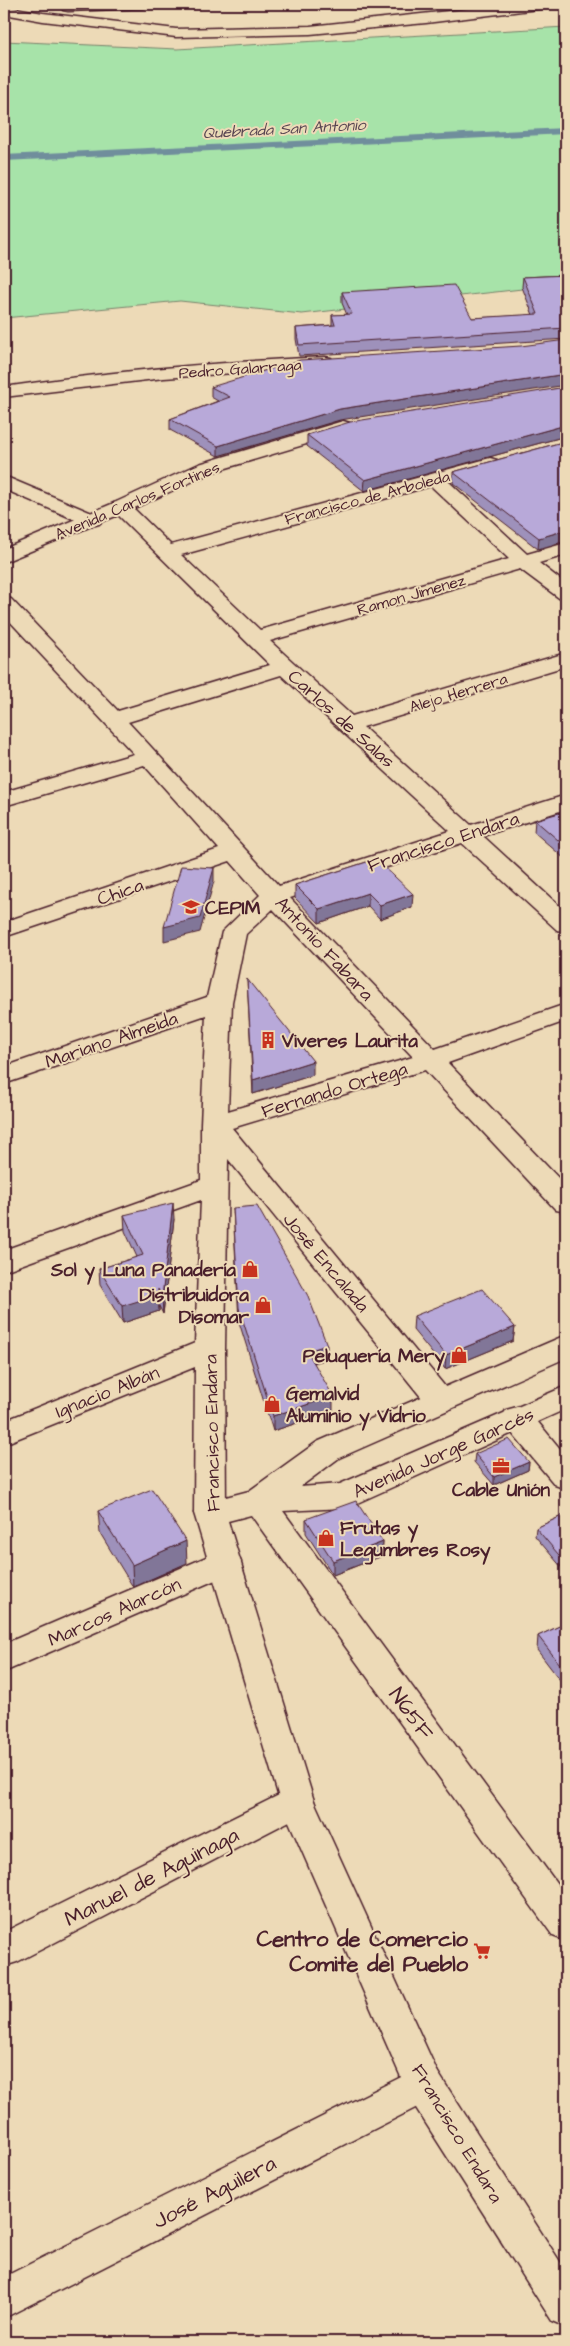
<svg xmlns="http://www.w3.org/2000/svg" width="570" height="2346" viewBox="0 0 570 2346" font-family="'Architects Daughter',sans-serif">
	<style>
		.green { fill: #a7e3a9; stroke: #78816a }
		.lines { fill: none; stroke-linecap: round; stroke-linejoin: round }
		.stream { stroke: #708e9c; stroke-width: 6 }
		.street-casing { stroke: #4a1f2b; stroke-width: 3 }
		.secondary-casing { stroke: #4a1f2b; stroke-width: 3 }
		.street { fill: #eddab7; fill-rule: evenodd }
		.secondary { fill: #eddab7; fill-rule: evenodd }
		.wall { fill: #9e91bb; stroke: #4a1f2b }
		.shaded-wall { fill: #817698; stroke: #4a1f2b }
		.building { fill: #b8a9d9; stroke: #4a1f2b }
		.labels { text-anchor: middle; stroke-width: 4; stroke-linejoin: round; paint-order: stroke }
		.far-water-label { font-size: 16px; font-style: italic; fill: #574451; stroke: #eddab7 }
		.far-street-label { font-size: 16px; fill: #4a1f2b; stroke: #eddab7 }
		.street-label { font-size: 19px; fill: #4a1f2b; stroke: #eddab7 }
		.poi-label { font-size: 19px; font-weight: bold; fill: #4a1f2b; stroke: #eddab7; text-anchor: start }
		.near-street-label { font-size: 22px; fill: #4a1f2b; stroke: #eddab7 }
		.near-poi-label { font-size: 22px; font-weight: bold; fill: #4a1f2b; stroke: #eddab7; text-anchor: end }
	</style>
	<rect width="100%" height="100%" fill="#eddab7"/>
	<filter id="ink" filterUnits="userSpaceOnUse"><feTurbulence type="fractalNoise" baseFrequency=".02" numOctaves="2"/><feDisplacementMap in="SourceGraphic" scale="10" xChannelSelector="R" yChannelSelector="G"/><feConvolveMatrix kernelMatrix="1 2 1 2 8 2 1 2 1" color-interpolation-filters="sRGB"/></filter>
	<g filter="url(#ink)">
		<!-- green -->
		<polygon class="green" points="566,27 566,284 302,314 180,301 4,318 4,41 177,49"/>
		<g class="lines">
			<!-- stream -->
			<polyline class="stream" points="4,158 566,131"/>
			<!-- street casing -->
			<g class="street-casing">
				<g id="street">
					<polygon points="63,4 151,4 144,8 68,11 63,10 61,7"/>
					<polygon points="514,4 552,4 545,8 426,23 310,34 176,37 43,21 4,14 4,6 43,13 176,29 310,26"/>
					<path d="M325 357 331 358 334 362 331 366 164 378 4 397V387C110 371 217 362 325 357Z"/>
					<path d="M490 458 497 460 500 464 497 468 448 481 527 554 566 543V555L539 563 566 584V600L559 598 520 569 270 641 352 716 566 653V666L363 727 471 825 566 795V809L483 836 566 912V932L557 930 462 843 290 898 435 1049 566 1004V1021L448 1063 566 1186V1212L556 1210 425 1070 232 1128 456 1400 452 1408 441 1411 430 1408 228 1159 225 1349 226 1513 221 1522 210 1525 199 1522 194 1513 195 1367 4 1444V1421L195 1343 201 1200 4 1271V1250L201 1180V1124L206 1015 4 1084V1067L207 997 222 932 260 895 230 861 4 937V922L219 849 144 765 4 806V792L134 754 4 615V597L11 599 118 711 270 665 114 511 111 507 114 503 121 501 128 503 171 545ZM431 486 509 559 260 630 181 555ZM281 675 450 831 279 886 128 722ZM273 909 413 1057 228 1111 232 1002 246 934Z"/>
					<polygon points="4,476 99,516 102,520 99,524 92,526 85,524 4,489"/>
					<polygon points="517,1407 528,1410 566,1456 566,1489 555,1485 506,1426 502,1418 506,1410"/>
					<polygon points="225,1549 236,1553 241,1562 236,1571 4,1672 4,1644"/>
					<polygon points="297,1786 309,1791 314,1801 309,1811 17,1962 4,1966 4,1932"/>
					<polygon points="423,2066 437,2071 442,2084 437,2097 4,2318 4,2277"/>
				</g>
			</g>
			<!-- secondary casing -->
			<g class="secondary-casing">
				<g id="secondary">
					<polygon points="343,421 350,423 352,427 350,431 213,472 128,511 4,562 4,549 114,503 199,464"/>
					<polygon points="566,1335 566,1358 339,1458 300,1487 340,1484 566,1386 566,1409 355,1504 344,1508 283,1511 566,1896 566,1941 553,1936 251,1515 228,1521 314,1801 437,2071 566,2271 566,2327 552,2321 409,2097 404,2084 280,1801 194,1513 199,1504 249,1491 317,1442"/>
				</g>
			</g>
			<!-- street -->
			<use href="#street" class="street"/>
			<!-- secondary -->
			<use href="#secondary" class="secondary"/>
		</g>
		<!-- wall -->
		<g class="wall">
			<polygon points="566,275 566,339 299,356 296,339 296,328 332,325 332,315 347,315 342,303 342,292 472,318 533,315 522,287 523,277"/>
			<polygon points="211,387 340,420 218,456 170,430 170,419 218,401 211,397"/>
			<polygon points="566,387 566,437 566,436 364,491 307,446 307,435"/>
			<polygon points="566,441 566,541 538,549 453,483 453,472"/>
			<polygon points="566,811 566,860 534,832 535,820"/>
			<polygon points="376,859 412,907 380,919 368,906 319,923 295,898 295,885"/>
			<polygon points="247,979 313,1075 253,1094"/>
			<polygon points="233,1208 327,1359 314,1363 333,1411 273,1431 239,1322"/>
			<polygon points="124,1215 174,1219 163,1314 159,1306 159,1311 123,1323 100,1285 99,1269 137,1257 125,1231"/>
			<polygon points="414,1316 515,1327 513,1341 445,1369 413,1330"/>
			<polygon points="475,1454 529,1462 528,1470 494,1485 474,1462"/>
			<polygon points="98,1511 187,1563 133,1587 100,1533"/>
			<polygon points="566,1514 566,1568 563,1569 535,1536 536,1528"/>
			<polygon points="306,1519 383,1542 382,1556 333,1575 306,1533"/>
			<polygon points="566,1623 566,1688 537,1650 538,1636"/>
		</g>
		<!-- shaded-wall -->
		<g class="shaded-wall">
			<polygon points="566,374 566,385 340,420 218,456 218,446 340,409"/>
			<polygon points="566,425 566,436 364,491 365,480"/>
			<polygon points="566,530 566,541 538,549 539,538"/>
			<polygon points="214,868 214,881 200,932 164,941 164,927"/>
			<polygon points="368,893 368,906 319,923 319,909"/>
			<polygon points="413,894 412,907 380,919 380,905"/>
			<polygon points="313,1061 313,1075 253,1094 253,1080"/>
			<polygon points="173,1203 174,1219 163,1314 162,1297"/>
			<polygon points="158,1289 159,1311 123,1323 122,1306"/>
			<polygon points="515,1327 513,1341 445,1369 446,1355"/>
			<polygon points="327,1345 327,1359 307,1365 307,1351"/>
			<polygon points="333,1396 333,1411 273,1431 273,1416"/>
			<polygon points="529,1462 528,1470 494,1485 494,1477"/>
			<polygon points="186,1541 187,1563 133,1587 132,1565"/>
			<polygon points="383,1542 382,1556 333,1575 333,1561"/>
			<polygon points="566,1560 566,1568 563,1569 564,1561"/>
		</g>
		<!-- building -->
		<g class="building">
			<polygon points="566,275 566,328 299,345 296,328 335,325 332,315 352,314 342,292 454,285 472,318 538,314 523,277"/>
			<polygon points="566,340 566,374 340,409 218,446 170,419 230,397 211,387 300,360 521,346"/>
			<polygon points="566,387 566,425 365,480 307,435 350,422"/>
			<polygon points="566,441 566,530 539,538 453,472"/>
			<polygon points="566,811 566,847 535,820"/>
			<polygon points="376,859 413,894 380,905 368,893 319,909 295,885"/>
			<polygon points="181,866 214,868 200,918 164,927"/>
			<polygon points="247,979 313,1061 253,1080"/>
			<polygon points="173,1203 162,1297 158,1289 158,1295 122,1306 99,1269 143,1255 124,1215"/>
			<polygon points="257,1206 308,1296 327,1345 307,1351 333,1396 273,1416 239,1308 233,1208"/>
			<polygon points="482,1289 515,1327 446,1355 414,1316"/>
			<polygon points="509,1439 529,1462 494,1477 475,1454"/>
			<polygon points="152,1489 186,1541 132,1565 98,1511"/>
			<polygon points="356,1501 383,1542 333,1561 306,1519"/>
			<polygon points="566,1514 566,1560 564,1561 536,1528"/>
			<polygon points="566,1623 566,1672 538,1636"/>
		</g>
	</g>
	<!-- icons -->
	<defs>
		<g id="school-bare" transform="scale(1.35)"><path d="M0-5L7-2L0 1L-7-2ZM-4 1L0 2.5L4 1V4Q0 6-4 4Z" fill="#c8321e" stroke="#eddab7" stroke-width="2.5" paint-order="stroke"/></g>
		<g id="building-bare" transform="scale(1.35)"><path d="M-4-6H4V6H1V3H-1V6H-4ZM-2.5-4.3h1.7v1.8h-1.7ZM.8-4.3h1.7v1.8H.8ZM-2.5-1h1.7V.8h-1.7ZM.8-1h1.7V.8H.8Z" fill="#c8321e" stroke="#eddab7" stroke-width="2.5" paint-order="stroke"/></g>
		<g id="shop-bare" transform="scale(1.35)"><path d="M-5-2.5h2.3a2.7 3.5 0 0 1 5.4 0H5L5.5 6h-11ZM-1.5-2.5h3a1.5 2.3 0 0 0-3 0Z" fill="#c8321e" stroke="#eddab7" stroke-width="2.5" paint-order="stroke"/></g>
		<g id="office-bare" transform="scale(1.35)"><path d="M-6-3h4V-5.5h4V-3h4V5H-6ZM-1-4.5V-3h2v-1.5ZM-6 0V1H6V0Z" fill="#c8321e" stroke="#eddab7" stroke-width="2.5" paint-order="stroke"/></g>
		<g id="supermarket-bare" transform="scale(1.35)"><path d="M-6-5.5h2.5l.6 2H6L4.5 2H-2.5L-4.4-4H-6ZM-1.5 3.2a1.3 1.3 0 1 0 .1 0ZM3 3.2a1.3 1.3 0 1 0 .1 0Z" fill="#c8321e" stroke="#eddab7" stroke-width="2.5" paint-order="stroke"/></g>
	</defs>
	<g fill-rule="evenodd">
		<use href="#school-bare" x="191" y="907"/>
		<use href="#building-bare" x="268" y="1040"/>
		<use href="#shop-bare" x="250" y="1269"/>
		<use href="#shop-bare" x="263" y="1305"/>
		<use href="#shop-bare" x="459" y="1355"/>
		<use href="#shop-bare" x="272" y="1404"/>
		<use href="#office-bare" x="501" y="1466"/>
		<use href="#shop-bare" x="326" y="1538"/>
		<use href="#supermarket-bare" x="482" y="1951"/>
	</g>
	<g class="labels">
		<!-- far-water labels -->
		<g class="far-water-label">
			<text transform="translate(284 128) rotate(-3)" y="6">Quebrada San Antonio</text>
		</g>
		<!-- far-street labels -->
		<g class="far-street-label">
			<text transform="translate(240 368) rotate(-4)" y="6">Pedro Galarraga</text>
			<text transform="translate(367 497) rotate(-15)" y="6">Francisco de Arboleda</text>
			<text transform="translate(137 500) rotate(-23)" y="6">Avenida Carlos Fortines</text>
			<text transform="translate(411 594) rotate(-16)" y="6">Ramon Jimenez</text>
			<text transform="translate(458 692) rotate(-17)" y="6">Alejo Herrera</text>
		</g>
		<!-- street labels -->
		<g class="street-label">
			<text transform="translate(342 718) rotate(42)" y="7">Carlos de Salas</text>
			<text transform="translate(443 841) rotate(-18)" y="7">Francisco Endara</text>
			<text transform="translate(120 891) rotate(-19)" y="7">Chica</text>
			<text transform="translate(325 948) rotate(47)" y="7">Antonio Fabara</text>
			<text transform="translate(111 1039) rotate(-19)" y="7">Mariano Almeida</text>
			<text transform="translate(334 1089) rotate(-17)" y="7">Fernando Ortega</text>
			<text transform="translate(327 1262) rotate(50)" y="7">José Encalada</text>
			<text transform="translate(107 1391) rotate(-22)" y="7">Ignacio Albán</text>
			<text transform="translate(211 1433) rotate(-91)" y="7">Francisco Endara</text>
			<text transform="translate(443 1452) rotate(-24)" y="7">Avenida Jorge Garcés</text>
			<text transform="translate(114 1611) rotate(-24)" y="7">Marcos Alarcón</text>
			<text transform="translate(458 2133) rotate(59)" y="7">Francisco Endara</text>
		</g>
		<!-- poi labels -->
		<g class="poi-label">
			<text x="205" y="914">CEPIM</text>
			<text x="282" y="1047">Viveres Laurita</text>
			<text x="236" y="1276" text-anchor="end">Sol y Luna Panadería</text>
			<text x="249" y="1301" text-anchor="end">Distribuidora<tspan x="249" dy="22">Disomar</tspan></text>
			<text x="445" y="1362" text-anchor="end">Peluquería Mery</text>
			<text x="286" y="1400">Gemalvid<tspan x="286" dy="22">Aluminio y Vidrio</tspan></text>
			<text x="501" y="1496" text-anchor="middle">Cable Unión</text>
			<text x="340" y="1534">Frutas y<tspan x="340" dy="22">Legumbres Rosy</tspan></text>
		</g>
		<!-- near-street labels -->
		<g class="near-street-label">
			<text transform="translate(412 1713) rotate(54)" y="8">N65F</text>
			<text transform="translate(151 1876) rotate(-27)" y="8">Manuel de Aguinaga</text>
			<text transform="translate(214 2191) rotate(-27)" y="8">José Aguilera</text>
		</g>
		<!-- near-poi labels -->
		<g class="near-poi-label">
			<text x="468" y="1946">Centro de Comercio<tspan x="468" dy="25">Comite del Pueblo</tspan></text>
		</g>
	</g>
	<!-- margin -->
	<rect width="570" height="2346" fill="none" stroke="#eddab7" stroke-width="20"/>
	<rect x="10" y="10" width="550" height="2326" fill="none" stroke="#4a1f2b" stroke-width="2" filter="url(#ink)"/>
</svg>
